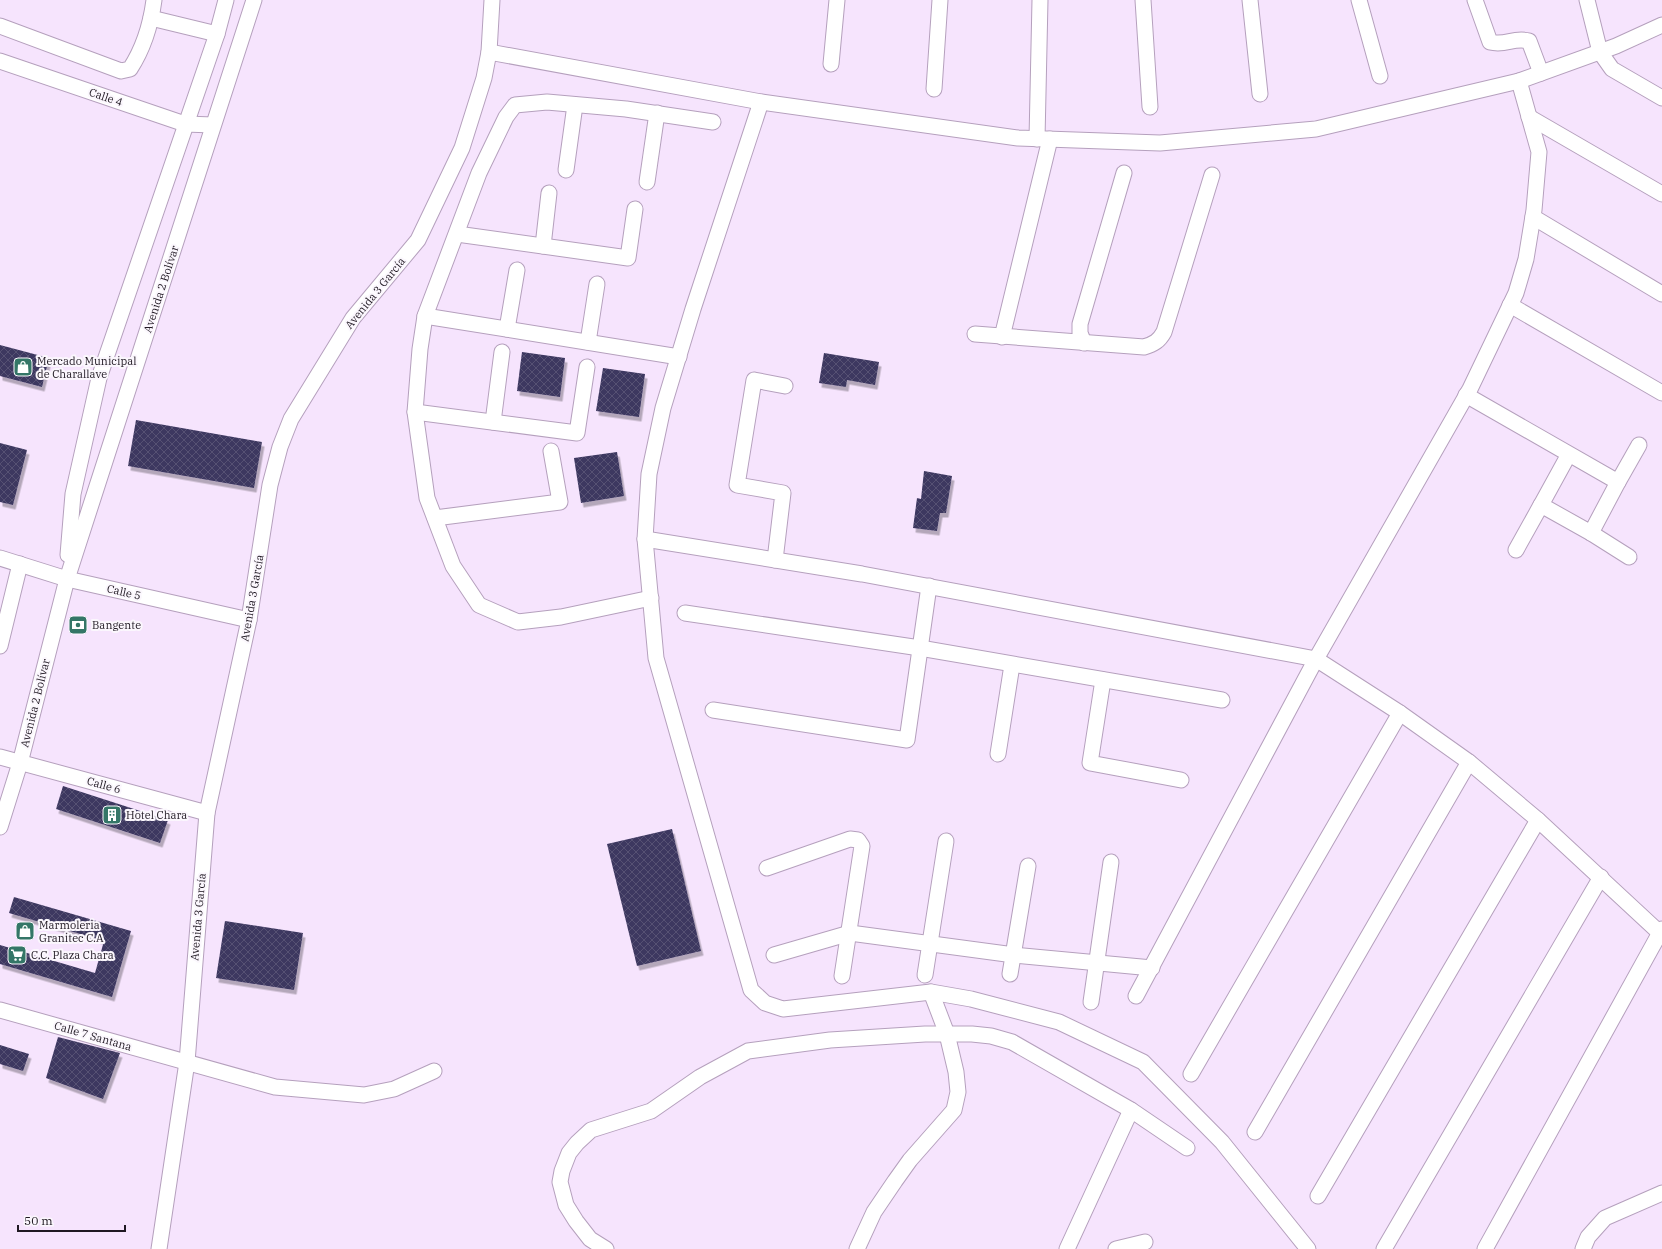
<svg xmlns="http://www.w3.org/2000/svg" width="1662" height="1249" viewBox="0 0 1662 1249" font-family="'IBM Plex Serif',serif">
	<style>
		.building { fill: url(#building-cross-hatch); filter: url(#shadow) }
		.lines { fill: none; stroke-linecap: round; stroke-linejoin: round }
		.minor-casing { stroke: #b5a0bd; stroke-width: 17 }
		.minor { stroke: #fff; stroke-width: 15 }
		.labels { text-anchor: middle; stroke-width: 4; stroke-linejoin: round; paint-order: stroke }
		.street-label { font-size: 11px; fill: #1f1822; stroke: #fbf7fd }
		.poi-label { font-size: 11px; fill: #1f1822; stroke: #fbf7fd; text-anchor: start }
	</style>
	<defs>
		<pattern id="building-cross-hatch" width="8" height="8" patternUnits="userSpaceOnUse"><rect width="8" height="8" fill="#3c3760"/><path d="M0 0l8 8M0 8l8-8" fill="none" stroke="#565173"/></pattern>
		<filter id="shadow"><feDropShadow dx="2.5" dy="4.5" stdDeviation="0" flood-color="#0004"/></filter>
	</defs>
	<rect width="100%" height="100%" fill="#f6e4fd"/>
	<!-- building -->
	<g class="building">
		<polygon points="0,345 49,358 42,387 0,376"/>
		<polygon points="522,352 565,358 560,397 517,391"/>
		<polygon points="824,353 879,362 875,385 847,380 846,387 819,383"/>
		<polygon points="603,368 645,374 639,417 596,411"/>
		<polygon points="136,420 262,442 254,488 128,466"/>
		<polygon points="0,443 27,450 13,505 0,502"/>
		<polygon points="617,452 624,496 581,503 574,458"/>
		<polygon points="924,471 952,476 946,513 940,513 937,531 913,528 917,498 921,499"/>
		<polygon points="63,786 168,820 160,843 56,809"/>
		<polygon points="672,829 701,951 637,966 607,844"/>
		<polygon points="14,897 131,931 112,997 0,964 0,945 95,973 104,941 9,913"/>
		<polygon points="225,921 303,933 294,990 216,978"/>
		<polygon points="58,1037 120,1053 103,1099 46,1078"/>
		<polygon points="0,1045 29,1054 23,1071 0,1064"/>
	</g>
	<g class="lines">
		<!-- minor casing -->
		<g class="minor-casing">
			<g id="minor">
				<polyline points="1143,0 1150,107"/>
				<polyline points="1250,0 1260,94"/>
				<polyline points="1359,0 1380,76"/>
				<path d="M1475 0 1490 42C1506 46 1513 37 1529 41L1541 73"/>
				<polyline points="1587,0 1600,52 1612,69 1662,98"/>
				<polyline points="151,18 217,34"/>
				<path d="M0 26 121 71 130 69C143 49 151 23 154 0"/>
				<polyline points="489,52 761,102 1018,138 1160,143 1316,129 1519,81 1616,46 1662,25"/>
				<polyline points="0,61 185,124 213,125"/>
				<polyline points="831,64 837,0"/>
				<polyline points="934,89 940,0"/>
				<polyline points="761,102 693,309 663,408 649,474 645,539 656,658 751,990 765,1003 783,1009 931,992 971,999 1059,1022 1143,1062 1222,1142 1308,1249"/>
				<polyline points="1529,117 1662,194"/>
				<polyline points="1037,139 1040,0"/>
				<polyline points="566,170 575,105"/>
				<polyline points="647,182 657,113"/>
				<polyline points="1533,217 1662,294"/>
				<polyline points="457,234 628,258 635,209"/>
				<polyline points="543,246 549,193"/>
				<polyline points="1510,305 1662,393"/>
				<polyline points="425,316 679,357"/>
				<polyline points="507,329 517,270"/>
				<path d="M975 334 1144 347C1154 344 1159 341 1164 332L1212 175"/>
				<polyline points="1002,337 1050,139"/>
				<polyline points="588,342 597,284"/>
				<polyline points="1084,343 1080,333 1080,324 1124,173"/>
				<polyline points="1466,395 1618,482 1591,533 1541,505 1569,454"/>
				<polyline points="415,412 577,433 587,367"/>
				<polyline points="493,422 502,352"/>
				<polyline points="1618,482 1639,445"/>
				<polyline points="435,518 560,502 551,451"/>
				<polyline points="1591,533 1629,557"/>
				<polyline points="645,539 862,574 1316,659 1400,713 1469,762 1538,820 1662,935"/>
				<polyline points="1516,550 1541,505"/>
				<polyline points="68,555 73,494 99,378 217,34 226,0"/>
				<polyline points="0,558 67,579 249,620"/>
				<polyline points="775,560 783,493 737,485 754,380 785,386"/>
				<polyline points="651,598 561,617 518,622 479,605 453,566 427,498 415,412 420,349 425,316 479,173 506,117 515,105 547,102 626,109 713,122"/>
				<polyline points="685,613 920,648 1222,700"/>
				<polyline points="0,646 20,564"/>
				<polyline points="1103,680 1090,763 1181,780"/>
				<polyline points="713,710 907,740 929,586"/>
				<polyline points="998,754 1012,665"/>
				<polyline points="0,757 207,813"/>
				<polyline points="0,827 20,763 67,579 254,0"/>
				<polyline points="767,868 850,839 858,840 862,846 842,976"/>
				<polyline points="774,955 850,933 1014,955 1152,968"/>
				<polyline points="1010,974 1028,866"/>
				<polyline points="925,975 946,841"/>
				<polyline points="1136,996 1316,659 1470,389 1516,293 1526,259 1534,210 1539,152 1519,81"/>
				<polyline points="1091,1002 1111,862"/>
				<polyline points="0,1010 275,1087 364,1095 394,1089 434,1071"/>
				<polyline points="1191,1074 1400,713"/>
				<polyline points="1255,1132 1469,762"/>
				<polyline points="1318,1196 1538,820"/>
				<polyline points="159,1249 187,1062 207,813 249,620 270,485 280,447 291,419 353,318 418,240 462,148 484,78 489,52 492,0"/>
				<polyline points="606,1249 590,1239 576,1221 566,1205 560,1182 562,1171 569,1153 577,1143 591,1130 651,1111 700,1077 748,1051 830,1040 925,1034 972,1034 991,1036 1012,1042 1131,1110 1187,1148"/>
				<polyline points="857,1249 874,1212 895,1181 910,1160 954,1110 958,1092 956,1072 947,1034 931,992"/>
				<polyline points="1067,1249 1131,1110"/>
				<polyline points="1116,1249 1145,1242"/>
				<polyline points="1384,1249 1601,877"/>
				<polyline points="1485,1249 1662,929"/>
				<polyline points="1583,1249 1588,1237 1605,1218 1662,1193"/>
			</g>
		</g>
		<!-- minor -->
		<use href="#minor" class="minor"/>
	</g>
	<!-- icons -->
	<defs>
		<g id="shop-square" transform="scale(1)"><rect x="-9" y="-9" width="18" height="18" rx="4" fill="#347667" stroke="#fbf7fd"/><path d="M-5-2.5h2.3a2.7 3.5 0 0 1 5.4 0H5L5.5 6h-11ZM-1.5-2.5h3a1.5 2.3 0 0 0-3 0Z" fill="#fff"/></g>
		<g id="bank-square" transform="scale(1)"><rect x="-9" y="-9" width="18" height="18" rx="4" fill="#347667" stroke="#fbf7fd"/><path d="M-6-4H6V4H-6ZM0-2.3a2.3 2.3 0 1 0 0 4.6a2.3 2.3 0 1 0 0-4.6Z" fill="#fff"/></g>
		<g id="building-square" transform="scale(1)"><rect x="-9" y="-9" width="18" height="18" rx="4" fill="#347667" stroke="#fbf7fd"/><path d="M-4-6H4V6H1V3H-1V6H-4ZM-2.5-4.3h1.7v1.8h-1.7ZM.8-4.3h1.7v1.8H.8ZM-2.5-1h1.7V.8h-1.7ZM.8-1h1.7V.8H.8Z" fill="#fff"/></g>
		<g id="supermarket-square" transform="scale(1)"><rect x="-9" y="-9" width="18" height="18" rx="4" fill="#347667" stroke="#fbf7fd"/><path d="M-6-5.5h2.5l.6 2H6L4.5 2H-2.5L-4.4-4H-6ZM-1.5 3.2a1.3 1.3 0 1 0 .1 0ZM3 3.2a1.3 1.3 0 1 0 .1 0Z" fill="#fff"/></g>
	</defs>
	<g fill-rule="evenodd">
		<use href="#shop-square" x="23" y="367"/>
		<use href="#bank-square" x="78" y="625"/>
		<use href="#building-square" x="112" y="815"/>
		<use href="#shop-square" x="25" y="931"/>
		<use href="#supermarket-square" x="17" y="955"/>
	</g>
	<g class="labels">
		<!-- street labels -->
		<g class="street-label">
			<text transform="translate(106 97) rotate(19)" y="4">Calle 4</text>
			<text transform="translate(161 289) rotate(-72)" y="4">Avenida 2 Bolívar</text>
			<text transform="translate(375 293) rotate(-51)" y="4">Avenida 3 García</text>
			<text transform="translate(124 592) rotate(13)" y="4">Calle 5</text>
			<text transform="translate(252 598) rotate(-80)" y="4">Avenida 3 García</text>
			<text transform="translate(35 703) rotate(-76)" y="4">Avenida 2 Bolívar</text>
			<text transform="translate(104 785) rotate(15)" y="4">Calle 6</text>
			<text transform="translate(198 917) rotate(-85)" y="4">Avenida 3 García</text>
			<text transform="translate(93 1036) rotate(16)" y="4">Calle 7 Santana</text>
		</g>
		<!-- poi labels -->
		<g class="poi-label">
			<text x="37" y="365">Mercado Municipal<tspan x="37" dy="13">de Charallave</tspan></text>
			<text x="92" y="629">Bangente</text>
			<text x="126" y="819">Hotel Chara</text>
			<text x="39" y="929">Marmoleria<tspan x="39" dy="13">Granitec C.A</tspan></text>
			<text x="31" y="959">C.C. Plaza Chara</text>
		</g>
	</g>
	<!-- scale -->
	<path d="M18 1225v6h107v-6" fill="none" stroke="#1f1822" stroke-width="2"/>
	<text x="24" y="1225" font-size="12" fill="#1f1822" stroke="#fbf7fd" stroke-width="3" paint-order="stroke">50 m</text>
</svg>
